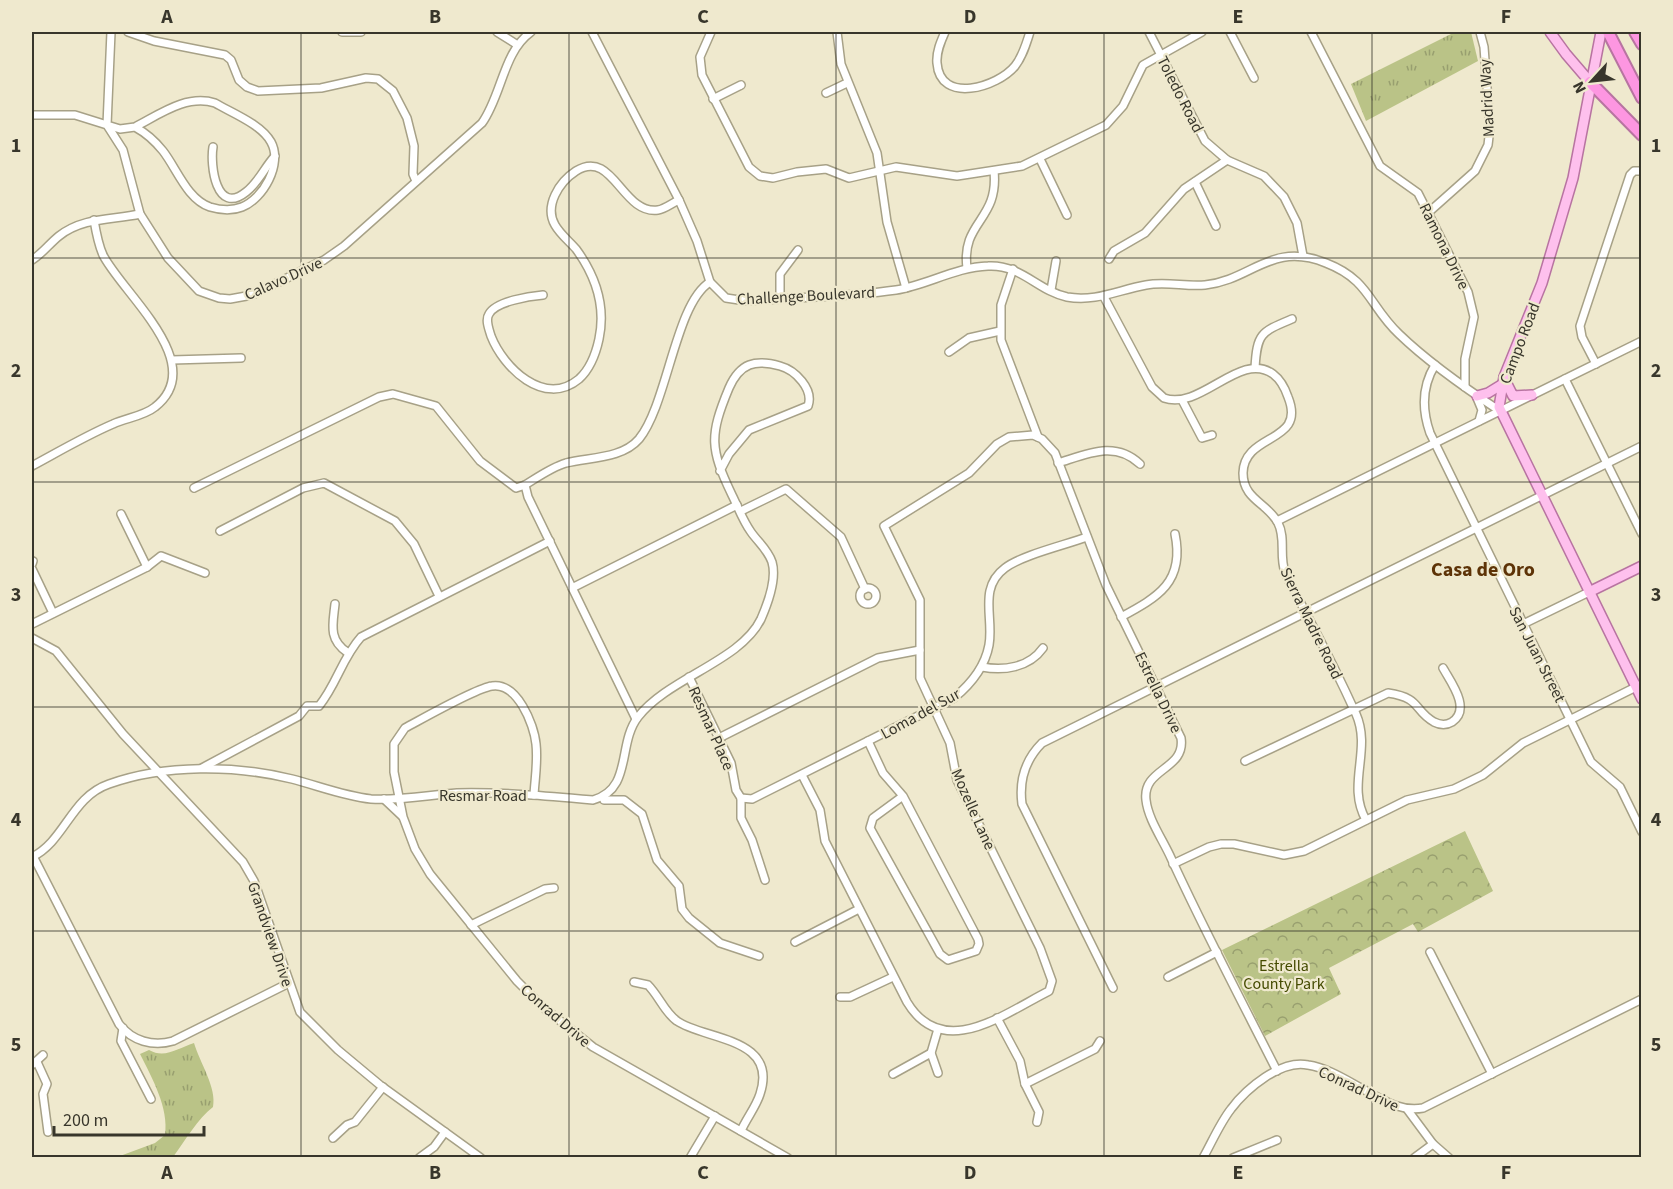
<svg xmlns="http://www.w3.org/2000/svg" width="1673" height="1189" viewBox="0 0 1673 1189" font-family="'Source Sans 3',sans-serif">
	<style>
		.grass { fill: url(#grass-tufts) }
		.park { fill: url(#park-crowns) }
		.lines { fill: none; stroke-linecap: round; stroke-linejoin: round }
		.minor-casing { stroke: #a7a187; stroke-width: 10 }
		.major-casing { stroke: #b874a1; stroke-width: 12 }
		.highway-casing { stroke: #b874a1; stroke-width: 14 }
		.minor { stroke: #fff; stroke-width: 7 }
		.major { stroke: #fec0ed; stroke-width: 9 }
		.highway { stroke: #fd96e1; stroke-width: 10 }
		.grid { fill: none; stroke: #38362b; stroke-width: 1.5; stroke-opacity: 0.55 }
		.labels { text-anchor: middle; stroke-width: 4.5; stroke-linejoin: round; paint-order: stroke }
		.street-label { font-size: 16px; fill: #38362b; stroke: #efe9ce }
		.park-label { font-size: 16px; fill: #444b00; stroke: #efe9ce }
		.quarter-label { font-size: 20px; font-weight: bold; fill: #5d3307; stroke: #efe9ce }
		.neatline { fill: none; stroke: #38362b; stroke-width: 2 }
		.grid-label { font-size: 20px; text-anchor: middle; font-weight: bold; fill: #38362b }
	</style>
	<defs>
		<pattern id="grass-tufts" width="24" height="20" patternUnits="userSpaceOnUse" patternTransform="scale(1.5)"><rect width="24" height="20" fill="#bac387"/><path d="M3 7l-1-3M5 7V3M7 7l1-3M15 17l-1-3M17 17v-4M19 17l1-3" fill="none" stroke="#989f6f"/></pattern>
		<pattern id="park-crowns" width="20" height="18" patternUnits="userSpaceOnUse" patternTransform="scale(1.5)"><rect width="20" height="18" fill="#bac387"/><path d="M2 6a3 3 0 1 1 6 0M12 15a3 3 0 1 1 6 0" fill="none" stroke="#989f6f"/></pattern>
	</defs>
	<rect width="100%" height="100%" fill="#efe9ce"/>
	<!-- grass -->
	<g class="grass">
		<polygon points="1455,32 1471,32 1478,61 1366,121 1351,84"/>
		<path d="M194 1043C200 1063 217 1088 213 1107 198 1118 185 1141 173 1157L120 1156 155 1143 165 1135C169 1108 152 1078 140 1054L149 1050C165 1059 178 1048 194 1043Z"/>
	</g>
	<!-- park -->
	<polygon class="park" points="1465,831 1493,891 1418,932 1413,924 1329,968 1341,994 1265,1036 1222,950"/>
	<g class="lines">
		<!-- minor casing -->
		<g class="minor-casing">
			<g id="minor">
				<path d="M111 32 107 125 120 129 135 127C146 133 155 141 163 151 177 169 187 199 210 207 220 210 232 211 242 207 263 199 283 164 271 142 261 124 232 113 215 103 187 94 160 114 135 127"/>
				<polyline points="128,32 154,41 225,55 231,60 239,80 247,87 258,91 321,88 366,78 378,79 393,91 407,118 414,146 413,174 416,181"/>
				<polyline points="342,32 361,32"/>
				<polyline points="497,32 516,44"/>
				<path d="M592 32 679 200 697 241 710 282 726 298 746 301C796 297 847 297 896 290 927 285 956 267 988 266 1021 264 1038 291 1067 297 1096 302 1118 290 1146 285 1166 281 1186 287 1205 285 1252 280 1271 241 1326 263 1370 280 1369 306 1399 334 1429 363 1465 388 1500 411"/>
				<polyline points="711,32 700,57 702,75 749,167 760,176 773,178 797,172 826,169 849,178 896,167 957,176 1022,166 1106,125 1123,106 1143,65 1202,32"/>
				<polyline points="837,32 841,64 877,153 887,222 906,288"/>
				<path d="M945 32C941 41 936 52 937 63 940 105 998 87 1015 66 1023 56 1026 44 1030 32"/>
				<polyline points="1149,32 1205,141 1227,160 1264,176 1284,197 1297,223 1303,256"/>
				<polyline points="1230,32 1254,78"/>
				<polyline points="1311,32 1380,166 1418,193 1468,292 1474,317 1465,359 1465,387"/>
				<polyline points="826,93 847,83"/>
				<polyline points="713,99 741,85"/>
				<path d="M32 115H75L107 125 123 150 140 214 168 258 199 291 219 298 230 299 252 295 324 260 344 246 482 123C502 95 503 52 531 32"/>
				<path d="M213 147C210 165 216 216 246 192 259 182 264 168 275 156"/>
				<polyline points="1040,159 1067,215"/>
				<polyline points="1195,182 1216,226"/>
				<polyline points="1429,212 1475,171 1488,145 1490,128 1484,47 1480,32"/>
				<polyline points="1109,259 1114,251 1145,233 1184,189 1227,160"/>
				<path d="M32 260C43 253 49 244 59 236 83 217 113 220 140 214"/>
				<path d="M967 268C961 221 999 221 994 171"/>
				<polyline points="1013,269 1001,305 1001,340 1038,437"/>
				<polyline points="1051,290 1056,261"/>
				<path d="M543 295C531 296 496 301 489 314 485 320 489 329 491 336 503 367 544 408 579 379 590 369 596 353 599 339 606 306 595 275 576 249 569 241 560 234 555 225 544 206 559 182 576 171 613 148 622 215 658 210 665 209 672 203 679 200"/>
				<path d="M1104 297 1152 387 1164 398C1201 411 1240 350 1273 374 1281 380 1285 388 1288 397 1307 444 1244 432 1243 473 1243 500 1268 503 1278 523 1286 538 1279 556 1285 572 1291 588 1301 602 1308 617 1325 649 1341 681 1356 714 1372 750 1346 785 1366 820"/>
				<polyline points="780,298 780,274 798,250"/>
				<polyline points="949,352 969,338 1000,331"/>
				<polyline points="172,360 241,358"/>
				<polyline points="1596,364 1582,337 1580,326 1630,175 1634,171 1642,171"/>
				<path d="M1435 365C1422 386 1422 410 1430 433L1591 762 1620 787 1642 832"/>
				<path d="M1255 368C1257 333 1261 332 1292 319"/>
				<polyline points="1565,379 1642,534"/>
				<polyline points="1477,398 1482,410 1479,421"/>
				<polyline points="1182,400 1202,438 1212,435"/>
				<path d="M1058 463C1087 454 1115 440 1140 464"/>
				<path d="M32 466C58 452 85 436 113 424 126 418 144 416 155 407 210 364 122 293 103 255 98 244 96 232 94 220"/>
				<polyline points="194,488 379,397 393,394 436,406 480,461 516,488 525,485"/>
				<polyline points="741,511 786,489 841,537 865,589"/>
				<polyline points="121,514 147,567"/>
				<polyline points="1277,521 1642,341"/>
				<polyline points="220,531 303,488 324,483 395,521 414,544 439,596"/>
				<polyline points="32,564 33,561"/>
				<polyline points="32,569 53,613"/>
				<polyline points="572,588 737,505"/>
				<circle cx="868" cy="596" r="8"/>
				<path d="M335 604C333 624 328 639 347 652"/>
				<path d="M1121 617C1158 597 1185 582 1175 534"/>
				<polyline points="32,624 147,567 161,556 205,573"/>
				<polyline points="1523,624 1589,592"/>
				<polyline points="32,638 56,651 123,734 243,862 254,881 300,1012 338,1050 380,1085 481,1158"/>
				<path d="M982 667C1003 671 1029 668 1043 648"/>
				<polyline points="689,677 731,763 736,790 741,798 741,818 752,840 765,880"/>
				<path d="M636 719 528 497 525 485C538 477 552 467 566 463 589 457 622 459 639 439 668 403 675 304 710 282"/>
				<polyline points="719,738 878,658 920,650"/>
				<polyline points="868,741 883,773 903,796 978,939 979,944 976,951 948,960 940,954 870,828 873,818 903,796"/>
				<path d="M1245 761 1388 693C1422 698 1413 710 1434 722 1440 725 1447 725 1452 722 1472 709 1450 681 1443 668"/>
				<path d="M202 768 299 716 307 706H319C337 684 342 658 361 637L550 541"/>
				<path d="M802 775 820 810 825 841 907 1002C943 1062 1005 1013 1049 991L1052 981 1040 948 957 780 950 743 920 678V600L884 526 969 473 997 444 1009 437 1033 435 1042 439 1055 453 1106 585 1181 738C1186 770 1142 768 1146 800 1148 819 1163 840 1171 858 1204 930 1241 1000 1277 1071"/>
				<path d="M534 795C535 778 538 761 536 744 534 724 517 682 492 686 476 688 422 719 405 728L394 744V772L403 817 415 849 430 874 517 981 544 1008 593 1047 788 1158"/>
				<polyline points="604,796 604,800 624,800 642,814 657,860 679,886 682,909 689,918 720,943 759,956"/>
				<path d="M741 798 752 799 954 698C971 684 985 667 989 645 994 618 978 588 1005 568 1022 555 1065 545 1087 537"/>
				<polyline points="384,799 402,816"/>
				<path d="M33 856 119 1024C132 1041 153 1047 173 1041L287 984"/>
				<path d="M32 857C65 841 71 797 109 784 165 764 235 765 292 779 319 786 344 796 371 799 399 801 429 795 457 793 503 792 548 796 593 800 633 789 617 744 638 717 668 678 741 661 761 619 768 603 777 579 772 562 768 550 758 542 751 532 743 521 738 507 732 495 710 449 709 436 729 388 740 363 755 359 780 366 795 370 814 389 808 406L749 430 729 454 720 471"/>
				<polyline points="1173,864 1209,847 1221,844 1234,844 1284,855 1304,851 1407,800 1454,789 1483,775 1523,743 1642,684"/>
				<polyline points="471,925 545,889 554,888"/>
				<polyline points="795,942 859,909"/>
				<polyline points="1430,952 1492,1074"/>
				<polyline points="1168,977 1217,952"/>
				<path d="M634 982 648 985C659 996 665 1013 677 1021 704 1040 779 1037 760 1094 756 1107 746 1119 741 1131"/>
				<path d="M1113 988 1022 804C1019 781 1025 760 1042 743L1642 446"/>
				<polyline points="840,997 850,997 893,977"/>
				<polyline points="997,1018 1020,1061 1025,1084 1039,1112 1037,1122"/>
				<polyline points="123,1028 121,1041 151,1099"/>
				<polyline points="37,1062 47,1084 43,1094 48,1132"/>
				<polyline points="32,1065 43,1055"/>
				<polyline points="938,1073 931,1053 938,1029"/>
				<polyline points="893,1074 931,1053"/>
				<polyline points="1025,1084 1095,1049 1100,1041"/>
				<polyline points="1407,1109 1433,1144 1449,1158"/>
				<polyline points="333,1138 347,1125 355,1122 383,1087"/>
				<polyline points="419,1158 434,1147 445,1132"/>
				<polyline points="690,1158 715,1116"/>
				<path d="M1203 1158C1212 1142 1220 1123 1231 1109 1246 1089 1281 1059 1308 1065 1328 1068 1346 1080 1363 1089 1383 1100 1400 1112 1423 1108L1642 999"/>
				<polyline points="1233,1158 1277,1140"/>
				<polyline points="1414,1158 1433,1144"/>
			</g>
		</g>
		<!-- major casing -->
		<g class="major-casing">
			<g id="major">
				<polyline points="1550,32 1566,54 1590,82"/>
				<polyline points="1601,32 1573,178 1542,283 1504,377 1499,407 1642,699"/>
				<polyline points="1504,378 1513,396 1532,395"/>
				<polyline points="1477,396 1488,393 1501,385"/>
				<polyline points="1589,592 1642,566"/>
			</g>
		</g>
		<!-- highway casing -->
		<g class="highway-casing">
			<g id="highway">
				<polyline points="1608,32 1642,98"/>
				<polyline points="1635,32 1642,44"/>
				<polyline points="1590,82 1642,135"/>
			</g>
		</g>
		<!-- minor -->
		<use href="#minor" class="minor"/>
		<!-- major -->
		<use href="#major" class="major"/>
		<!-- highway -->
		<use href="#highway" class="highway"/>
	</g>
	<!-- grid -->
	<path class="grid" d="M301 32V1158M569 32V1158M836 32V1158M1104 32V1158M1372 32V1158M32 258H1642M32 482H1642M32 707H1642M32 931H1642"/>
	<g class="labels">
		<!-- street labels -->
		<g class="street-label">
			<text transform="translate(1181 94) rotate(63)" y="6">Toledo Road</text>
			<text transform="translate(1486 98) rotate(-93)" y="6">Madrid Way</text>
			<text transform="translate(1445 246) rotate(64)" y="6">Ramona Drive</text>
			<text transform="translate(283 278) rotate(-24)" y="6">Calavo Drive</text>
			<text transform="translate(806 295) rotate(-3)" y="6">Challenge Boulevard</text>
			<text transform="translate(1519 343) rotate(-69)" y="6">Campo Road</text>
			<text transform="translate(1312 623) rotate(64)" y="6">Sierra Madre Road</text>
			<text transform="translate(1538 654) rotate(63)" y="6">San Juan Street</text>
			<text transform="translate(1159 692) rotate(64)" y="6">Estrella Drive</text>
			<text transform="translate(920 713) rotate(-29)" y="6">Loma del Sur</text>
			<text transform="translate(712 728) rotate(66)" y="6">Resmar Place</text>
			<text x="483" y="801">Resmar Road</text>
			<text transform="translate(974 809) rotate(66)" y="6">Mozelle Lane</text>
			<text transform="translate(271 934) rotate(71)" y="6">Grandview Drive</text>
			<text transform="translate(556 1015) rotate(41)" y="6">Conrad Drive</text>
			<text transform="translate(1359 1088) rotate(25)" y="6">Conrad Drive</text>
		</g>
		<!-- park labels -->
		<g class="park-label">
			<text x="1284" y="971">Estrella<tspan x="1284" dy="18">County Park</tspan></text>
		</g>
		<!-- quarter labels -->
		<g class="quarter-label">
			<text x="1483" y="576">Casa de Oro</text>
		</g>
	</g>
	<!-- border -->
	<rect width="1673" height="1189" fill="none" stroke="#efe9ce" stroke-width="66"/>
	<!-- north arrow -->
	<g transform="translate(1592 81) rotate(243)" stroke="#efe9ce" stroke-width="4.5" paint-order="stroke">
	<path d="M0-4.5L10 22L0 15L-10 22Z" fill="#38362b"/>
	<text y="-9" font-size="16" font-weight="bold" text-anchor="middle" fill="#38362b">N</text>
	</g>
	<!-- scale -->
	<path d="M54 1126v9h150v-9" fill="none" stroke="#38362b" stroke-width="3"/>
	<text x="63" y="1126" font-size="18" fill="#38362b" stroke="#efe9ce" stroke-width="4.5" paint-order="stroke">200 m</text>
	<rect x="33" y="33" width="1607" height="1123" class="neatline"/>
	<g class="grid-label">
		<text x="167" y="23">A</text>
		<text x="435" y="23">B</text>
		<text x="703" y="23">C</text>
		<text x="970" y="23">D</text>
		<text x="1238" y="23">E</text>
		<text x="1506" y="23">F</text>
		<text x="16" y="152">1</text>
		<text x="1656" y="152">1</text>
		<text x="16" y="377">2</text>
		<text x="1656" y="377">2</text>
		<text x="16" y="601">3</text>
		<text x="1656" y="601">3</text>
		<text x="16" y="826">4</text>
		<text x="1656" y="826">4</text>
		<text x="16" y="1051">5</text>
		<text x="1656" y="1051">5</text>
		<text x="167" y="1179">A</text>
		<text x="435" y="1179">B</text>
		<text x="703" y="1179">C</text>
		<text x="970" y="1179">D</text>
		<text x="1238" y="1179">E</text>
		<text x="1506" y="1179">F</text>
	</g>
</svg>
